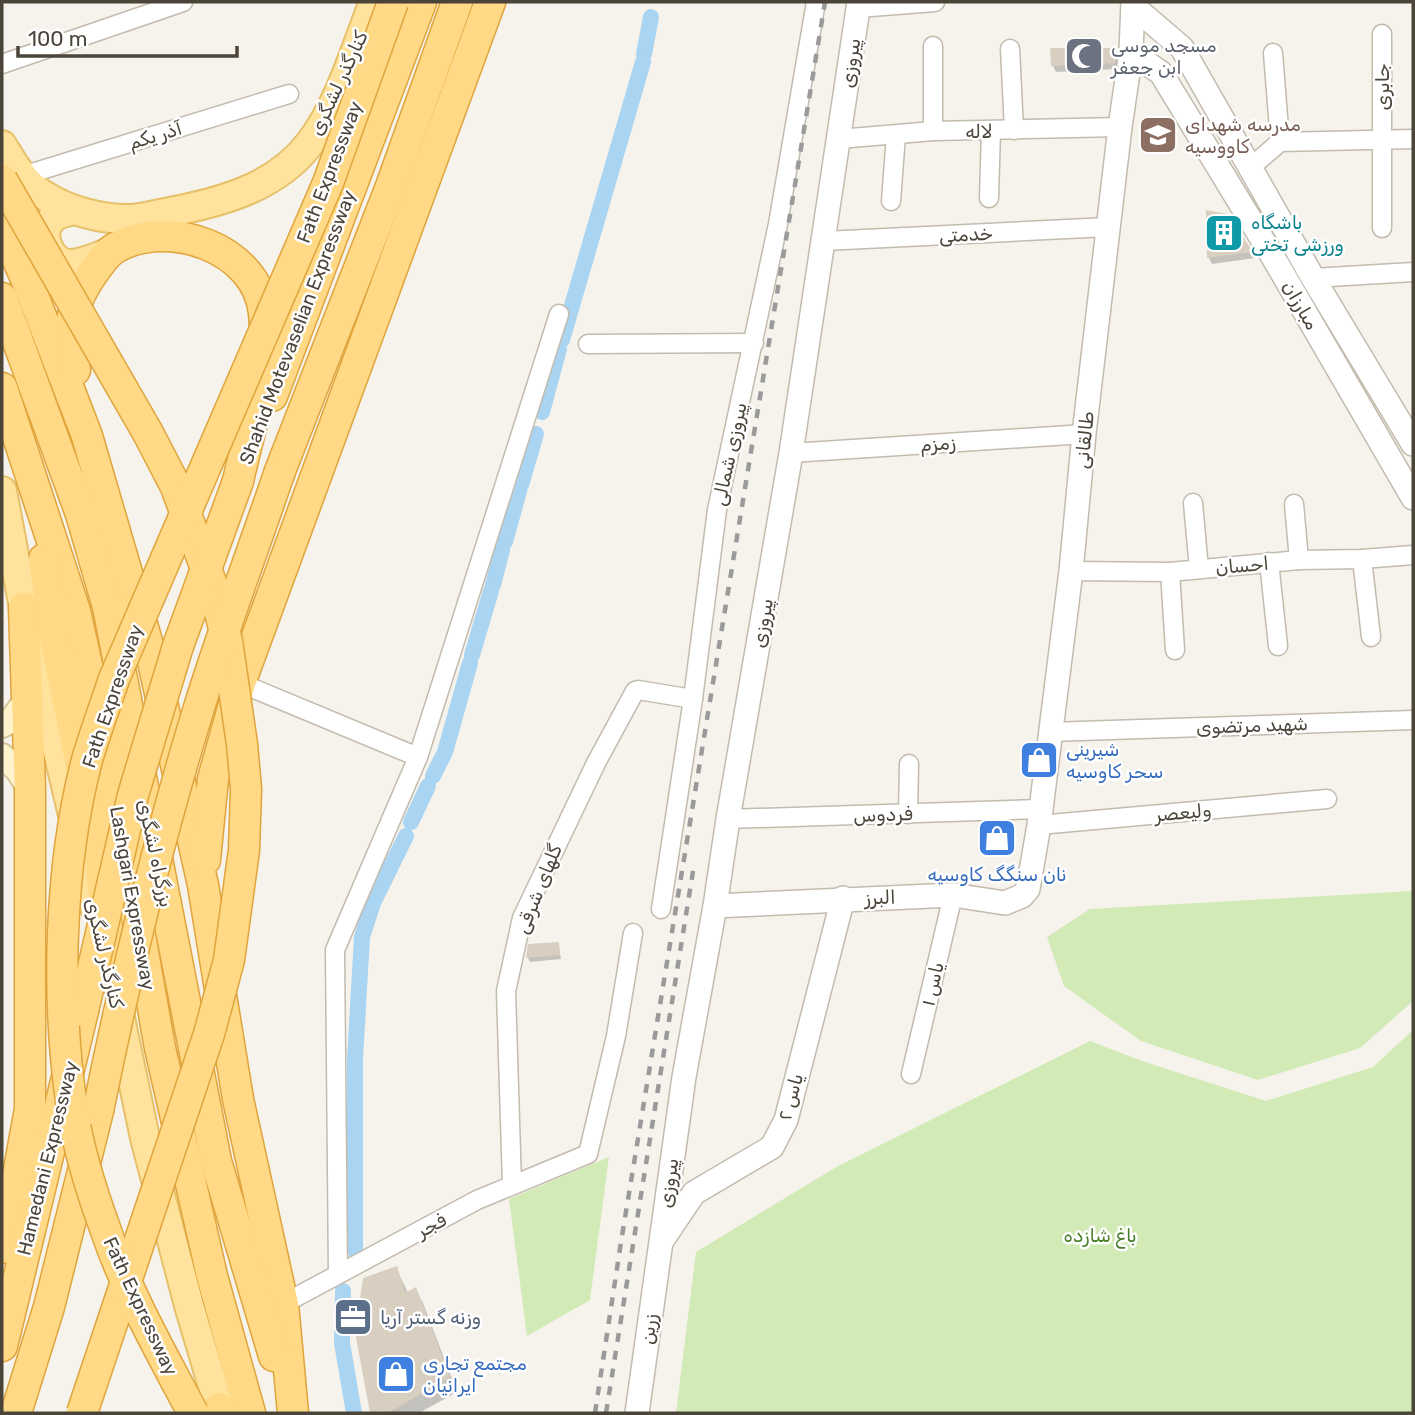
<svg xmlns="http://www.w3.org/2000/svg" width="1415" height="1415" viewBox="0 0 1415 1415" font-family="Rubik,Cairo,sans-serif">
	<style>
		.green { fill: #d2eab5 }
		.shadow { fill: #0003 }
		.lines { fill: none; stroke-linecap: round; stroke-linejoin: round }
		.canal { stroke: #a9d4f2; stroke-width: 16 }
		.building { fill: #d8cfc1 }
		.minor-casing { stroke: #c2bbae; stroke-width: 21 }
		.tertiary-casing { stroke: #c2bbae; stroke-width: 26 }
		.secondary-casing { stroke: #d6c79b; stroke-width: 28 }
		.primary-casing { stroke: #e6c16a; stroke-width: 32 }
		.trunk-casing { stroke: #e0a43c; stroke-width: 33 }
		.minor { stroke: #fff; stroke-width: 18 }
		.tertiary { stroke: #fff; stroke-width: 23 }
		.secondary { stroke: #fff3cd; stroke-width: 24 }
		.primary { stroke: #ffe39c; stroke-width: 28 }
		.trunk { stroke: #ffd985; stroke-width: 30 }
		.rail { stroke: #9a9a9a; stroke-width: 4.5; stroke-dasharray: 9 9; stroke-linecap: butt }
		.trunk-bridge-casing { stroke: #e0a43c; stroke-width: 33; stroke-linecap: butt }
		.trunk-bridge { stroke: #ffd985; stroke-width: 30 }
		.labels { text-anchor: middle; stroke-width: 5; stroke-linejoin: round; paint-order: stroke }
		.worship-label { font-size: 19px; fill: #5b616d; stroke: #fff; text-anchor: start }
		.street-label { font-size: 19px; fill: #4b4439; stroke: #fff }
		.education-label { font-size: 19px; fill: #785e54; stroke: #fff; text-anchor: start }
		.culture-label { font-size: 19px; fill: #0d838f; stroke: #fff; text-anchor: start }
		.shop-label { font-size: 19px; fill: #366cbe; stroke: #fff; text-anchor: start }
		.park-label { font-size: 19px; fill: #4a7f2a; stroke: #fff }
		.service-label { font-size: 19px; fill: #4e5e75; stroke: #fff; text-anchor: start }
	</style>
	<rect width="100%" height="100%" fill="#f6f3ec"/>
	<!-- green -->
	<g class="green">
		<polygon points="1413,891 1413,1001 1360,1048 1258,1080 1141,1041 1064,986 1047,937 1090,909"/>
		<polygon points="1413,1030 1413,1413 676,1413 696,1252 838,1166 1090,1041 1145,1062 1266,1101 1373,1067"/>
		<polygon points="609,1157 590,1300 527,1336 509,1199"/>
	</g>
	<!-- shadow -->
	<g class="shadow">
		<polygon points="1116,50 1120,56 1118,69 1056,72 1053,66"/>
		<polygon points="1227,216 1252,253 1255,258 1212,264 1209,258"/>
		<polygon points="558,943 561,959 530,962 528,958 529,946"/>
		<polygon points="396,1268 408,1293 415,1290 423,1303 457,1392 419,1413 372,1413 357,1332"/>
	</g>
	<g class="lines">
		<!-- canal -->
		<g class="canal">
			<polyline points="644,54 651,17"/>
			<polyline points="562,340 643,62"/>
			<polyline points="542,412 559,349"/>
			<polyline points="521,485 536,434"/>
			<polyline points="505,542 519,491"/>
			<polyline points="493,585 502,550"/>
			<polyline points="472,655 491,591"/>
			<polyline points="433,776 445,752 470,663"/>
			<polyline points="411,822 428,786"/>
			<polyline points="374,901 406,836"/>
			<polyline points="355,1250 355,1059 362,937 372,906"/>
			<polyline points="343,1291 342,1343 354,1413"/>
		</g>
	</g>
	<!-- building -->
	<g class="building">
		<polygon points="1050,48 1117,48 1115,63 1051,66"/>
		<polygon points="1206,210 1228,214 1253,252 1207,258"/>
		<polygon points="559,942 560,955 526,958 528,944"/>
		<polygon points="397,1266 405,1293 416,1287 450,1377 388,1413 370,1413 355,1332 363,1278"/>
	</g>
	<g class="lines">
		<!-- minor casing -->
		<g class="minor-casing">
			<g id="minor">
				<polyline points="858,8 935,2"/>
				<polyline points="1382,34 1382,228"/>
				<polyline points="933,46 933,131"/>
				<polyline points="1010,49 1014,130"/>
				<polyline points="1273,53 1280,142"/>
				<polyline points="2,64 183,2"/>
				<polyline points="839,139 933,131 1120,127"/>
				<polyline points="1251,167 1280,142 1413,139"/>
				<polyline points="22,176 289,94"/>
				<polyline points="989,198 991,131"/>
				<polyline points="891,201 896,135"/>
				<polyline points="824,241 1108,227"/>
				<polyline points="1313,278 1413,272"/>
				<polyline points="588,344 754,343"/>
				<polyline points="791,453 1084,434"/>
				<polyline points="1193,503 1199,569"/>
				<polyline points="1294,504 1299,560"/>
				<polyline points="1362,559 1371,637"/>
				<polyline points="1269,562 1278,646"/>
				<polyline points="1071,571 1170,572 1299,560 1362,559 1413,555"/>
				<polyline points="1170,572 1175,650"/>
				<polyline points="240,683 418,757"/>
				<polyline points="1049,732 1413,720"/>
				<polyline points="908,814 909,764"/>
				<polyline points="728,819 1039,809"/>
				<polyline points="1039,825 1327,799"/>
				<polyline points="661,909 693,699 717,510 778,224 816,2"/>
				<polyline points="911,1074 953,895"/>
				<polyline points="512,1185 506,991 522,918 596,763 635,691 638,690 693,699"/>
				<polyline points="338,1274 335,950 418,757 559,314"/>
				<polyline points="283,1304 477,1200 588,1154 616,1036 633,933"/>
			</g>
		</g>
		<!-- tertiary casing -->
		<g class="tertiary-casing">
			<g id="tertiary">
				<polyline points="1133,6 1182,48 1313,278 1413,444"/>
				<polyline points="1131,52 1161,73 1273,257 1413,498"/>
				<polyline points="715,906 953,895 1005,903 1022,896 1028,889 1039,825 1071,571 1084,434 1120,127 1131,52 1133,2"/>
				<polyline points="663,1239 694,1193 772,1147 786,1120 843,898"/>
				<polyline points="637,1413 684,1077 715,906 728,819 791,453 859,2"/>
			</g>
		</g>
		<!-- secondary casing -->
		<g class="secondary-casing">
			<g id="secondary">
				<polyline points="2,725 12,720 27,699"/>
				<polyline points="2,756 18,770 30,789"/>
			</g>
		</g>
		<!-- primary casing -->
		<g class="primary-casing">
			<g id="primary">
				<path d="M2 145C13 163 23 182 42 194 68 211 102 220 133 219 145 218 158 214 170 212 222 202 277 187 310 143 340 104 356 47 374 2"/>
				<path d="M73 210C67 212 57 214 53 218 36 232 50 264 70 264 82 264 97 257 108 253"/>
				<polyline points="2,491 24,608 95,908"/>
				<polyline points="119,1013 145,1138 190,1309 221,1413"/>
			</g>
		</g>
		<!-- trunk casing -->
		<g class="trunk-casing">
			<g id="trunk">
				<polyline points="2,224 31,290 87,436 153,662 203,885 238,1099 283,1304 293,1413"/>
				<polyline points="2,298 81,514 108,607 216,1161 274,1356"/>
				<path d="M75 370C67 329 70 304 95 270 102 261 107 252 117 247 169 218 257 248 264 313 270 370 250 426 238 481"/>
				<polyline points="2,388 75,611 113,782 160,1048 212,1276 250,1413"/>
				<polyline points="272,396 421,2"/>
				<polyline points="280,471 390,189 457,2"/>
				<polyline points="44,559 55,638 100,857 112,979"/>
				<polyline points="205,860 213,779 240,683 490,2"/>
				<polyline points="2,1248 11,1214 30,1109 30,789 24,608"/>
				<polyline points="2,1346 83,1011"/>
				<polyline points="16,1413 49,1307 98,1111"/>
				<polyline points="219,1413 219,1408"/>
			</g>
		</g>
		<!-- minor -->
		<use href="#minor" class="minor"/>
		<!-- tertiary -->
		<use href="#tertiary" class="tertiary"/>
		<!-- secondary -->
		<use href="#secondary" class="secondary"/>
		<!-- primary -->
		<use href="#primary" class="primary"/>
		<!-- trunk -->
		<use href="#trunk" class="trunk"/>
		<!-- rail -->
		<g class="rail">
			<polyline points="595,1413 621,1242 825,2"/>
			<polyline points="606,1413 694,865"/>
		</g>
		<!-- trunk-bridge casing -->
		<g class="trunk-bridge-casing">
			<g id="trunk-bridge">
				<polyline points="2,180 148,433 176,487 216,596 227,641 242,744 246,789 244,850 229,960 209,1034 82,1413"/>
				<polyline points="83,1011 133,795 178,646 238,481"/>
				<path d="M98 1111C126 972 160 833 202 698 226 622 254 547 280 471"/>
				<path d="M193 1413C162 1354 128 1295 106 1231 92 1193 78 1148 72 1108 56 999 59 867 87 760 95 733 105 706 114 679L328 183 393 2"/>
			</g>
		</g>
		<!-- trunk-bridge -->
		<use href="#trunk-bridge" class="trunk-bridge"/>
	</g>
	<!-- icons -->
	<defs>
		<g id="mosque-square" transform="scale(2.0125)"><rect x="-9" y="-9" width="18" height="18" rx="4" fill="#6b7280" stroke="#fff"/><path d="M3.5-4.9A6 6 0 1 0 3.5 4.9A5 5 0 1 1 3.5-4.9Z" fill="#fff"/></g>
		<g id="school-square" transform="scale(2.0125)"><rect x="-9" y="-9" width="18" height="18" rx="4" fill="#8d6e63" stroke="#fff"/><path d="M0-5L7-2L0 1L-7-2ZM-4 1L0 2.5L4 1V4Q0 6-4 4Z" fill="#fff"/></g>
		<g id="building-square" transform="scale(2.0125)"><rect x="-9" y="-9" width="18" height="18" rx="4" fill="#0f9aa8" stroke="#fff"/><path d="M-4-6H4V6H1V3H-1V6H-4ZM-2.5-4.3h1.7v1.8h-1.7ZM.8-4.3h1.7v1.8H.8ZM-2.5-1h1.7V.8h-1.7ZM.8-1h1.7V.8H.8Z" fill="#fff"/></g>
		<g id="shop-square" transform="scale(2.0125)"><rect x="-9" y="-9" width="18" height="18" rx="4" fill="#3f7fe0" stroke="#fff"/><path d="M-5-2.5h2.3a2.7 3.5 0 0 1 5.4 0H5L5.5 6h-11ZM-1.5-2.5h3a1.5 2.3 0 0 0-3 0Z" fill="#fff"/></g>
		<g id="office-square" transform="scale(2.0125)"><rect x="-9" y="-9" width="18" height="18" rx="4" fill="#5c6f8a" stroke="#fff"/><path d="M-6-3h4V-5.5h4V-3h4V5H-6ZM-1-4.5V-3h2v-1.5ZM-6 0V1H6V0Z" fill="#fff"/></g>
	</defs>
	<g fill-rule="evenodd">
		<use href="#mosque-square" x="1084" y="56"/>
		<use href="#school-square" x="1158" y="135"/>
		<use href="#building-square" x="1224" y="233"/>
		<use href="#shop-square" x="1039" y="760"/>
		<use href="#shop-square" x="997" y="838"/>
		<use href="#office-square" x="353" y="1317"/>
		<use href="#shop-square" x="396" y="1374"/>
	</g>
	<g class="labels">
		<!-- worship labels -->
		<g class="worship-label">
			<text x="1111" y="52">مسجد موسی<tspan x="1111" dy="22">ابن جعفر</tspan></text>
		</g>
		<!-- street labels -->
		<g class="street-label">
			<text transform="translate(850 63) rotate(-82)" y="7">پیروزی</text>
			<text transform="translate(338 83) rotate(-65)" y="7">کنارگذر لشگری</text>
			<text transform="translate(1382 87) rotate(-90)" y="7">جابری</text>
			<text transform="translate(979 131) rotate(-1)" y="7">لاله</text>
			<text transform="translate(155 135) rotate(-17)" y="7">آذر یکم</text>
			<text transform="translate(329 172) rotate(-69)" y="7">Fath Expressway</text>
			<text transform="translate(966 234) rotate(-3)" y="7">خدمتی</text>
			<text transform="translate(1301 305) rotate(60)" y="7">مبارزان</text>
			<text transform="translate(297 327) rotate(-69)" y="7">Shahid Motevaselian Expressway</text>
			<text transform="translate(1084 440) rotate(-84)" y="7">طالقانی</text>
			<text transform="translate(938 443) rotate(-4)" y="7">زمزم</text>
			<text transform="translate(729 454) rotate(-78)" y="7">پیروزی شمالی</text>
			<text transform="translate(1242 565) rotate(-5)" y="7">احسان</text>
			<text transform="translate(762 623) rotate(-80)" y="7">پیروزی</text>
			<text transform="translate(112 696) rotate(-71)" y="7">Fath Expressway</text>
			<text transform="translate(1252 725) rotate(-2)" y="7">شهید مرتضوی</text>
			<text transform="translate(1183 812) rotate(-5)" y="7">ولیعصر</text>
			<text transform="translate(883 814) rotate(-2)" y="7">فردوس</text>
			<text transform="translate(156 853) rotate(78)" y="7">بزرگراه لشگری</text>
			<text transform="translate(538 889) rotate(-68)" y="7">گلهای شرقی</text>
			<text transform="translate(880 897) rotate(-2)" y="7">البرز</text>
			<text transform="translate(133 898) rotate(80)" y="7">Lashgari Expressway</text>
			<text transform="translate(105 953) rotate(77)" y="7">کنارگذر لشگری</text>
			<text transform="translate(932 984) rotate(-77)" y="7">یاس ۱</text>
			<text transform="translate(790 1097) rotate(-74)" y="7">یاس ۲</text>
			<text transform="translate(47 1158) rotate(-76)" y="7">Hamedani Expressway</text>
			<text transform="translate(668 1183) rotate(-82)" y="7">پیروزی</text>
			<text transform="translate(431 1225) rotate(-28)" y="7">فجر</text>
			<text transform="translate(141 1306) rotate(65)" y="7">Fath Expressway</text>
			<text transform="translate(648 1329) rotate(-83)" y="7">زرین</text>
		</g>
		<!-- education labels -->
		<g class="education-label">
			<text x="1185" y="131">مدرسه شهدای<tspan x="1185" dy="22">کاووسیه</tspan></text>
		</g>
		<!-- culture labels -->
		<g class="culture-label">
			<text x="1251" y="229">باشگاه<tspan x="1251" dy="22">ورزشی تختی</tspan></text>
		</g>
		<!-- shop labels -->
		<g class="shop-label">
			<text x="1066" y="756">شیرینی<tspan x="1066" dy="22">سحر کاوسیه</tspan></text>
			<text x="997" y="881" text-anchor="middle">نان سنگگ کاوسیه</text>
			<text x="423" y="1370">مجتمع تجاری<tspan x="423" dy="22">ایرانیان</tspan></text>
		</g>
		<!-- park labels -->
		<g class="park-label">
			<text x="1100" y="1242">باغ شازده</text>
		</g>
		<!-- service labels -->
		<g class="service-label">
			<text x="380" y="1324">وزنه گستر آریا</text>
		</g>
	</g>
	<!-- border -->
	<rect width="1415" height="1415" fill="none" stroke="#4b4439" stroke-width="7"/>
	<!-- scale -->
	<path d="M18 46v10h219v-10" fill="none" stroke="#4b4439" stroke-width="3.5"/>
	<text x="28" y="46" font-size="21" fill="#4b4439" stroke="#ffffff" stroke-width="5" paint-order="stroke">100 m</text>
</svg>
